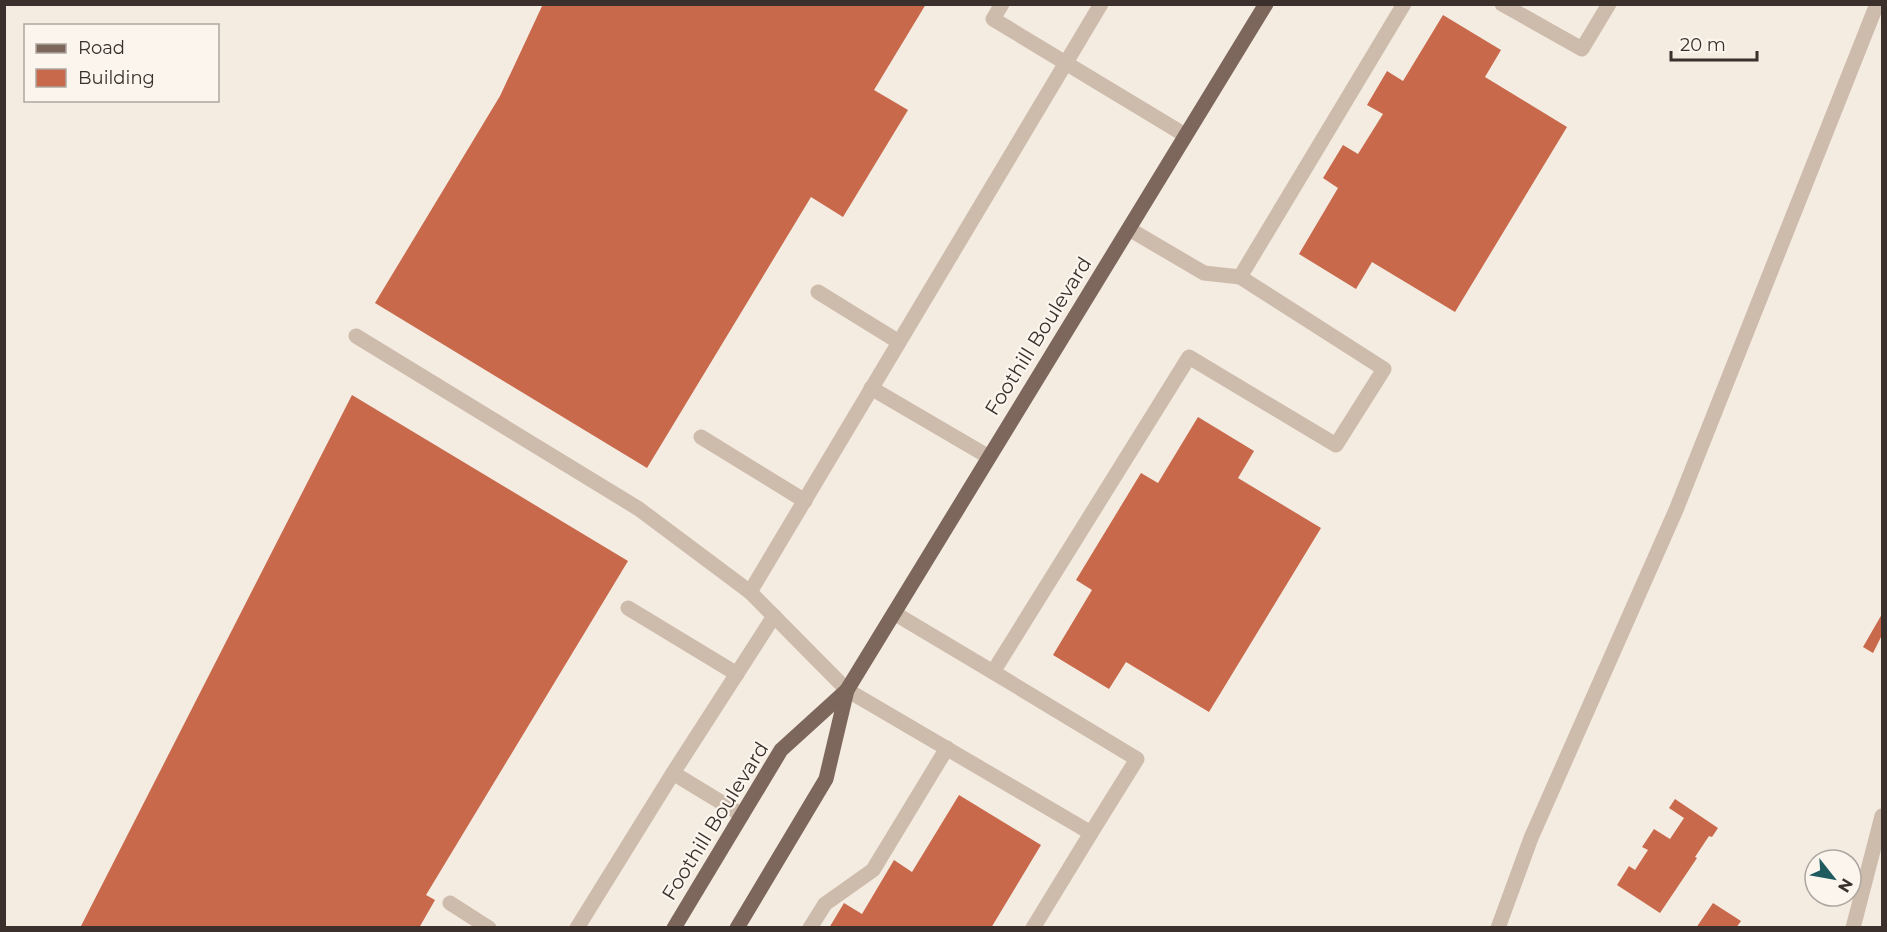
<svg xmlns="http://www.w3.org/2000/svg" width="1887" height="932" viewBox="0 0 1887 932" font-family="Montserrat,sans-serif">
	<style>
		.building { fill: #c8694b }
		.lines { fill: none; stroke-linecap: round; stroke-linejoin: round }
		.minor { stroke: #cdbbac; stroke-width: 15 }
		.major { stroke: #7d675c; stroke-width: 15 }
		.labels { text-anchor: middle; stroke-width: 4.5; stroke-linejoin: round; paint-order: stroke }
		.street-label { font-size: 20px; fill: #3b302b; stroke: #fbf5ee }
	</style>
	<rect width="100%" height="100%" fill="#f4ebe1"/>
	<!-- building -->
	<g class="building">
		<polygon points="543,4 926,4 874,90 908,110 843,217 811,197 647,468 375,303 500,96"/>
		<polygon points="1443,15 1501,50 1485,77 1567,127 1455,312 1372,262 1356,289 1299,254 1338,188 1323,178 1343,145 1358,154 1383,114 1367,105 1387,71 1403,81"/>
		<polygon points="352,395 628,561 426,895 435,900 419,928 80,928"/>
		<polygon points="1198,417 1254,451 1238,478 1321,528 1209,712 1126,662 1109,689 1053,655 1092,590 1076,580 1141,473 1158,483"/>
		<polygon points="1882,614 1882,635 1873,653 1863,647"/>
		<polygon points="959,795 1041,845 991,928 829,928 844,903 862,914 894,860 912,872"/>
		<polygon points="1675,799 1718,828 1712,837 1709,836 1695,857 1697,858 1660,913 1617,885 1629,866 1635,870 1648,850 1642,847 1654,829 1670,839 1684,818 1669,808"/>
		<polygon points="1713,903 1741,921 1736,928 1696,928"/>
	</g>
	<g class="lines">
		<!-- minor -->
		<g class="minor">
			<polyline points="1002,4 993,19 1185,135"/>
			<polyline points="1502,4 1582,49 1609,4"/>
			<polyline points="1129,229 1204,273 1240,277 1404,4"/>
			<polyline points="818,292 899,342"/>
			<polyline points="356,336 639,509 750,592"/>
			<polyline points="871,388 989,457"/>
			<polyline points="701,437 805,501"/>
			<polyline points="628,608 737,674"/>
			<polyline points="894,613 993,672 1189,357 1336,445 1384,369 1240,277"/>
			<polyline points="993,672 1137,759 1091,833 847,690 750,592 1101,4"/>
			<polyline points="673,773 774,616"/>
			<polyline points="450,903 489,928"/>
			<polyline points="577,928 673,773 742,815"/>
			<polyline points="810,928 825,904 873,870 947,748"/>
			<polyline points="1033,928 1091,833"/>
			<polyline points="1498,928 1531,838 1676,510 1877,4"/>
			<polyline points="1853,928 1882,816"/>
		</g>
		<!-- major -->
		<g class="major">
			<polyline points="674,928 781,750 847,690 1266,4"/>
			<polyline points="737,928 826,779 847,690"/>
		</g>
	</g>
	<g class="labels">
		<!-- street labels -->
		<g class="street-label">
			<text transform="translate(1038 336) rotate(-58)" y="7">Foothill Boulevard</text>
			<text transform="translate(715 821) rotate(-58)" y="7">Foothill Boulevard</text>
		</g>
	</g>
	<!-- border -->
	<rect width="1887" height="932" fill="none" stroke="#3b302b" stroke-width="12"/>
	<!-- legend -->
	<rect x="24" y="24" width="195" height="78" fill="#fbf5ee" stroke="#aea6a0" stroke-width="1.5"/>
	<rect x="36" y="44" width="30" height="9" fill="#7d675c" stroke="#aea6a0" stroke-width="1.5"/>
	<text x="78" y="54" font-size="18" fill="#3b302b">Road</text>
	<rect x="36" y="69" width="30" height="18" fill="#c8694b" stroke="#aea6a0" stroke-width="1.5"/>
	<text x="78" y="84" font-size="18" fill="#3b302b">Building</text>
	<!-- north arrow -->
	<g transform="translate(1833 878) rotate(121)"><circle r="28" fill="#fbf5ee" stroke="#aea6a0" stroke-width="1.5"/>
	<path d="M0-4.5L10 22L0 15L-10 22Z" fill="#1f5a5e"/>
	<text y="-9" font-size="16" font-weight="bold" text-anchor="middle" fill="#3b302b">N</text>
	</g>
	<!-- scale -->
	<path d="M1671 51v9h86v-9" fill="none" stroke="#3b302b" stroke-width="3"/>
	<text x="1680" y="51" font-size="18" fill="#3b302b" stroke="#fbf5ee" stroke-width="4.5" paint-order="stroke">20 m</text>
</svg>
